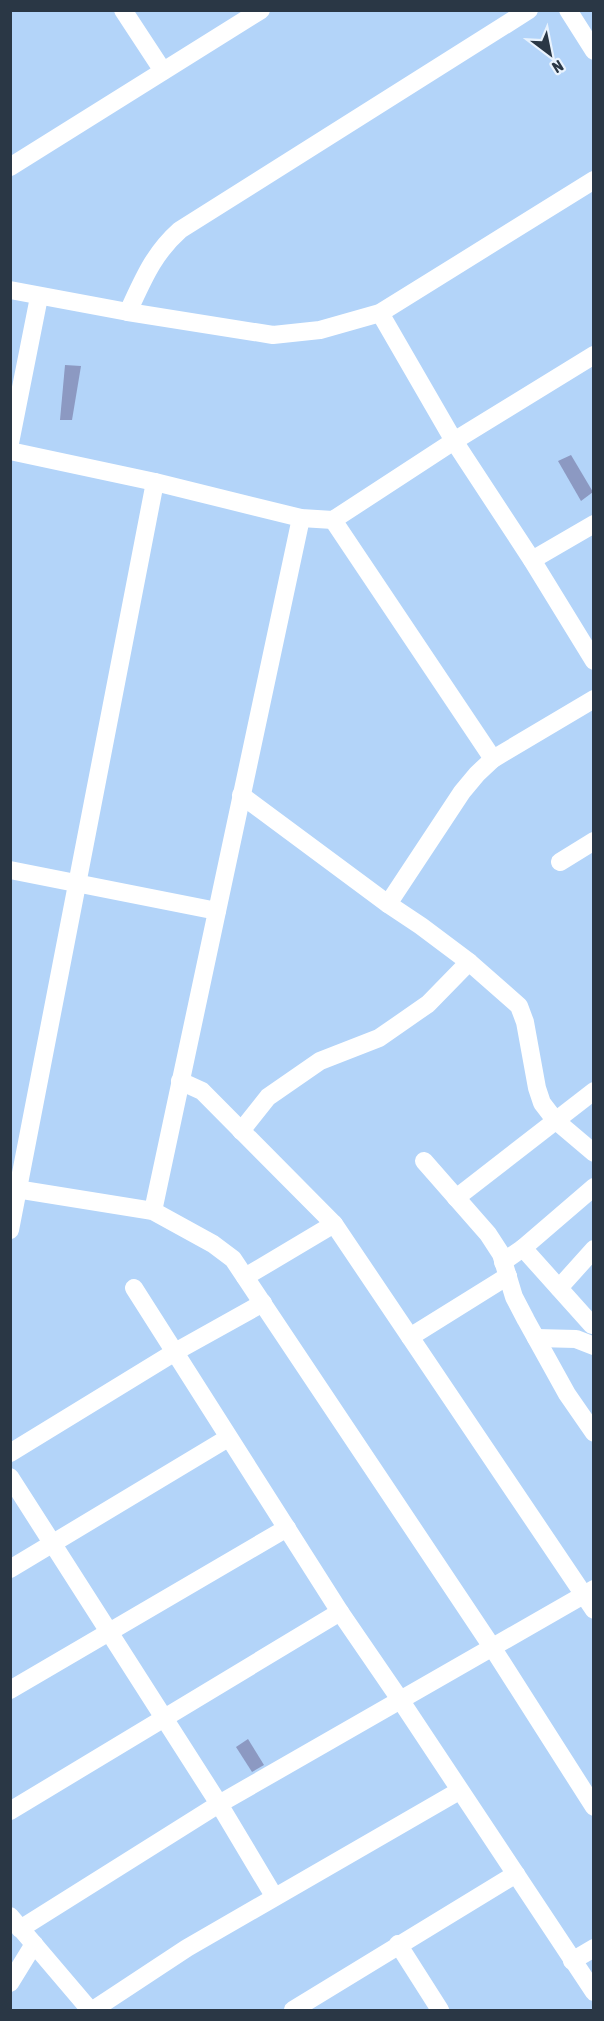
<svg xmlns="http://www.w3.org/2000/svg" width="604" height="2021" viewBox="0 0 604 2021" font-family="'Asap Condensed',sans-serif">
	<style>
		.building { fill: #8c99c2 }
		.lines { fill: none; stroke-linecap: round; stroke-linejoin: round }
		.street { stroke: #fff; stroke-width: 18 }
	</style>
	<rect width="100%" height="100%" fill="#b3d4f9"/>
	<!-- building -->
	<g class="building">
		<polygon points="65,365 81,366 72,420 60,420"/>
		<polygon points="571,455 593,492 581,501 558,461"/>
		<polygon points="248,1739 264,1765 252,1772 236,1747"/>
	</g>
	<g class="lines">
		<!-- street -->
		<g class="street">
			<polyline points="123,10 163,71"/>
			<polyline points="568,10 594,51"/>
			<polyline points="10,167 261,10"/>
			<polyline points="10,290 128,312 273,335 320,330 380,313 594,180"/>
			<path d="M128 312C143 280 153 254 180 230L529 10"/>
			<polyline points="380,313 454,441 532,560 594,661"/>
			<polyline points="10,443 39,297"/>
			<polyline points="10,451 155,482 301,518 333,520 454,441 594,355"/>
			<polyline points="333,520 493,759"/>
			<polyline points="532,560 594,524"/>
			<polyline points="241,795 388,904 421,926 469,962 519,1006 525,1022 537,1088 542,1103 555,1120 594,1153"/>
			<polyline points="560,862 594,841"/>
			<polyline points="10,870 217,911"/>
			<polyline points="388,904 462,792 477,774 493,759 594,699"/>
			<polyline points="180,1081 202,1091 334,1224 594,1610"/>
			<polyline points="241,1131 268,1097 320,1061 379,1038 428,1004 469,962"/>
			<polyline points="424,1161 488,1234 501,1254 514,1297 526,1320 567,1394 594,1433"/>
			<polyline points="10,1188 153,1211 213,1244 233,1259 492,1647 594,1807"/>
			<polyline points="456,1198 594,1091"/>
			<polyline points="153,1211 301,518"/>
			<polyline points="10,1230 155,482"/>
			<polyline points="523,1248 592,1325"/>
			<polyline points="503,1262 523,1248 594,1187"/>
			<polyline points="245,1277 334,1224"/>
			<polyline points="134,1288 340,1612 401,1701 594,1992"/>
			<polyline points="559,1288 594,1249"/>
			<polyline points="410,1337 508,1276"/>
			<polyline points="536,1338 576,1339 594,1346"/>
			<polyline points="10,1453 175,1352 263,1303"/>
			<polyline points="10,1477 219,1804 274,1896"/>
			<polyline points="10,1569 228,1438"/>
			<polyline points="10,1690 287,1528"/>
			<polyline points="10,1811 340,1612"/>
			<polyline points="10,1916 90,2010"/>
			<polyline points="20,1929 219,1804 594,1589"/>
			<polyline points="398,1944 440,2010"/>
			<polyline points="572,1961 594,1948"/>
			<polyline points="10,1983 34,1944"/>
			<polyline points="93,2010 187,1948 459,1791"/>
			<polyline points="293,2010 516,1874"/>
		</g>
	</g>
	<!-- border -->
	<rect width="604" height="2021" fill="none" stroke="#2a3745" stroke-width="24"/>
	<!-- north arrow -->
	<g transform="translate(550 54) rotate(148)" stroke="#e9f3fe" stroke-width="4.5" paint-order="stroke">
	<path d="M0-4.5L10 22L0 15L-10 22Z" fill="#2a3745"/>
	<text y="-9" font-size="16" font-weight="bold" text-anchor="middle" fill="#2a3745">N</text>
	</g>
</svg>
